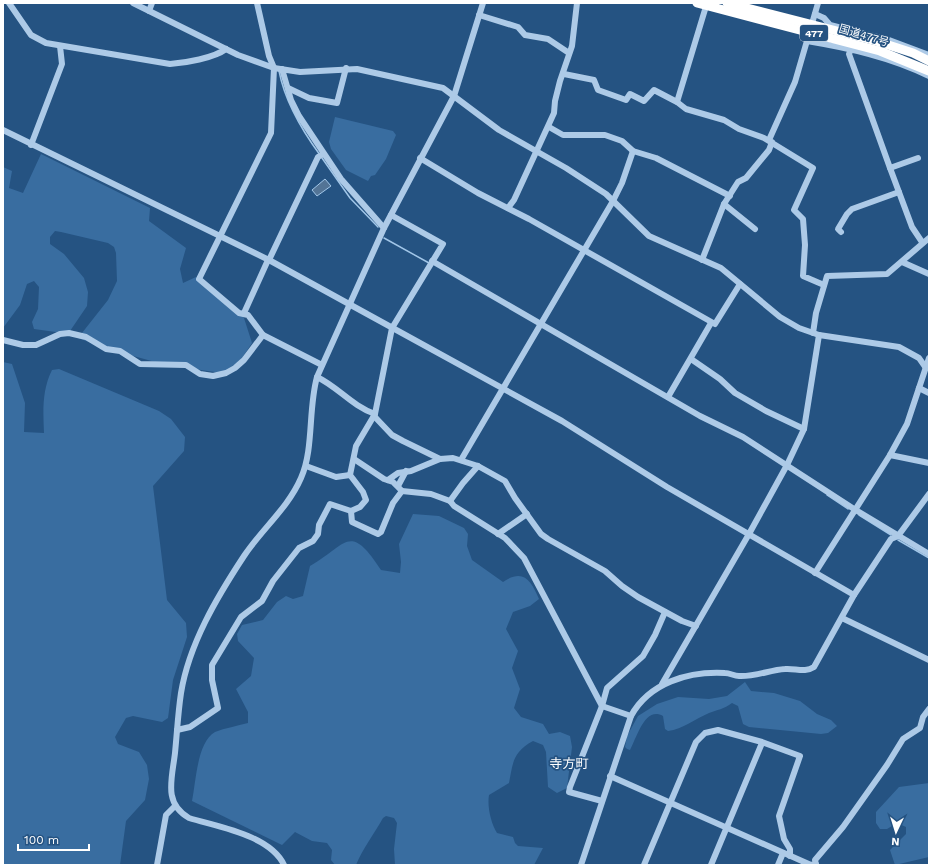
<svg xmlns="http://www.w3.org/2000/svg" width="932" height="868" viewBox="0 0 932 868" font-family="'Work Sans','Noto Sans JP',sans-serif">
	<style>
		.green { fill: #396da0 }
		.water { fill: #537496; stroke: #a1c6e8 }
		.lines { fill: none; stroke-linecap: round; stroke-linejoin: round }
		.stream { stroke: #a1c6e8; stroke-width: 1.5 }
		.minor { stroke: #adcae7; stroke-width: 6 }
		.highway { stroke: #fff; stroke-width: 9 }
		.labels { text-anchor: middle; stroke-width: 3.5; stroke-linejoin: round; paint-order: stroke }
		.shield { fill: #255382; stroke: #becbda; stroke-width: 1 }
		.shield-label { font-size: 10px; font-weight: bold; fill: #fff }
		.street-label { font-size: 11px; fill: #fff; stroke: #255382 }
		.quarter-label { font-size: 13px; fill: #fff; stroke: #255382 }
	</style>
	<rect width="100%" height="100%" fill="#255382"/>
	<!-- green -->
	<g class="green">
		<polygon points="335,117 393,131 396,135 386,159 375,175 371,176 368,181 346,170 331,149 329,142"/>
		<polygon points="41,154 150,208 149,221 186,248 180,269 183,283 196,277 228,302 244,318 252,343 236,367 222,373 166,365 108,349 78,338 108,300 117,281 116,253 114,247 108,243 61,232 55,231 50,237 50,244 64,254 84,278 88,292 87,306 70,331 63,333 34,329 32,322 38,309 39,287 34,281 27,284 20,305 3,328 3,167 12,171 9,188 23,193"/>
		<path d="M3 362 12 364 25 403 24 432 44 433C43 411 42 390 52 370L59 369 159 411 171 419 185 437 184 451 153 486 167 600 186 623 187 637 173 680 168 718 162 722 133 716 126 718 115 737 118 744 139 752 147 765 149 779 145 800 126 821 120 865H3Z"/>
		<path d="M413 514 439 516 464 528 468 534 467 546 472 560 503 582C524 568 531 581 539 599L530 606 513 612 506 629 518 651 512 668 520 689 514 708 521 717 543 724 549 734 560 732 570 736 572 747 567 788 557 793 548 787 546 752 543 745 533 741C513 752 513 762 509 783L489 795C487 807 491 823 497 833L513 837 515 843 518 846 543 848 534 865H395L394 849 397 823 394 818 386 816 383 818C374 834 363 848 356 865H335L331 860 332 850 327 843 312 841 295 832 282 845 192 801C196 782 197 742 215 732 225 728 237 726 248 723V712L236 689 251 676 254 658 238 641 237 634 242 625 263 620 277 602 286 596 293 599 303 596 310 566C347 545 349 521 381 570L400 573 401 562 399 544Z"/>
		<path d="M745 682 751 691 774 693 800 701 817 714 831 720 837 726 828 733 821 734 749 727 743 724 738 706 732 703C724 709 717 710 709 713 695 719 683 729 668 731L665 729 663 716C645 706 637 737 630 750L627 749 625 747 627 736 638 716 657 704 678 697 709 699 727 696Z"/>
		<polygon points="929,783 929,857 895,865 890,850 906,834 906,827 897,823 887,829 880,829 876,823 876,812 899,787"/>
	</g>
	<!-- water -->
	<polygon class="water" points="325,179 331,186 317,196 312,190"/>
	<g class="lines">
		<!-- stream -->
		<g class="stream">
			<path d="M279 71C285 102 301 129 320 155"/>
			<polyline points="322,158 350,198 378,227"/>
			<polyline points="384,238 429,263"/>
			<polyline points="827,495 848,509"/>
			<polyline points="859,515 891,535"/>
			<polyline points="898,540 929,558"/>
		</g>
		<!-- minor -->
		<g class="minor">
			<path d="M9 3 31 35 46 43 170 64C185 63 214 58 226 49"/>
			<polyline points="133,3 238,55 274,68 300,72 357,69 443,88 499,130 566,168 606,194 649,236 721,268 780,317 799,328 819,335 899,347 919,358 926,368"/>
			<polyline points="257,3 269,56 274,68 271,133 199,279 239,313 248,315 263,335 322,365"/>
			<polyline points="149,11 152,3"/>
			<polyline points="815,14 824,18 830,25 889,40 929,55"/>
			<polyline points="479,15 518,27 525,35 548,39 569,53"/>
			<path d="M807 41C849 48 890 57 929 76"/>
			<polyline points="853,44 849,54 890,168"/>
			<polyline points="282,69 291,100 299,116 341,179 384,228"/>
			<polyline points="564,74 594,80 598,90 626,100 630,94 644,101 654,90 677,102 686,109 724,120 739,129 764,138 813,168 794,210 803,219 805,245 803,276 824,285"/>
			<polyline points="288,88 309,98 337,103 346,68"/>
			<polyline points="677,102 707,3"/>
			<polyline points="549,127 563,135 605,135 622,141 633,151 656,158 730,196"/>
			<polyline points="3,130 269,260 349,304 562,421 667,487 854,595"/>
			<polyline points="769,140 795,82 818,3"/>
			<polyline points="31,145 62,64 60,46"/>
			<polyline points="420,158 478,193 529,219 715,324 740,284"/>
			<polyline points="918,158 890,168 912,227 922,242"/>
			<polyline points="724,204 755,229"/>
			<polyline points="508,208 514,200 554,113 555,101 560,81 572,46 577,3"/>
			<polyline points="841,232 838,229 847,214 852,209 899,192"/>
			<polyline points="269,260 318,157 323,154"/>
			<polyline points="702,260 724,204 738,182 746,178 769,150 772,142"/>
			<polyline points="432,261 700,416 743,437 854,509 929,554"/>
			<polyline points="902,262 929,274"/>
			<polyline points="244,313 268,260"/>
			<polyline points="813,333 816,313 827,276 887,274 929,238"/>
			<polyline points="3,340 23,345 36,345 60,334 69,333 86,337 106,349 120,351 140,364 186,365 200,374 213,376 226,373 235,368 244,360 263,335"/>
			<polyline points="691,359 720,379 735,393 766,411 804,429"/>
			<path d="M317 377C338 387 352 406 375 414"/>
			<polyline points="919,388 929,393"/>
			<polyline points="668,397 711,323"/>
			<polyline points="374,416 392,435 403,441 440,459 453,458 478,466 505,481 515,498 541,534 548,539 605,571 622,586 638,597 682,621 696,626"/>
			<polyline points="890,455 929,463"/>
			<polyline points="354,459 384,479 393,482 402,491 431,494 450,501 454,506 505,538 524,558 602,706 631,716"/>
			<polyline points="461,460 613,201 622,183 633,151"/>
			<polyline points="306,466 336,477 350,475"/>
			<polyline points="388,480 398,473 411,471 440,459"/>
			<polyline points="398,486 406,471"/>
			<polyline points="450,501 463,483 478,466"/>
			<polyline points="351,511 352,522 378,534 381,532 393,503 402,491"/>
			<polyline points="498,534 527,514"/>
			<polyline points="815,573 890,455 907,424 929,358"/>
			<polyline points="842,618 929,660"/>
			<polyline points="662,684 749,534 787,465 804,429 819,335"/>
			<polyline points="177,730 190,727 218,708 212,680 212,665 241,617 262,601 273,581 299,548 313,541 318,534 319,525 330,504 351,511 360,507 366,500 363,492 350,475 356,446 375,414 392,328 443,244 391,215"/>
			<polyline points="610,776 811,865 816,864"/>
			<polyline points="602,801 569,792 570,787 602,706 607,688 643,656 655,635 665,612"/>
			<polyline points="157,865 166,815 175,806"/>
			<path d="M284 865C270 835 218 827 189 818 163 803 172 779 175 753 177 733 178 713 181 693 189 644 217 597 244 556 262 529 288 508 301 478 314 449 308 409 317 377L384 228 454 96 483 3"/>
			<path d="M581 865 631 716C649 683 688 671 725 673 730 673 734 676 739 676 754 677 770 670 785 669 795 668 805 673 814 667L854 595 891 539 898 536 929 494"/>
			<polyline points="644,865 696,742 705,733 718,730 762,742 800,756 779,816 784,839 790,849 790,856"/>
			<polyline points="711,865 762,743"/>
			<polyline points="778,865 783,853"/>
			<polyline points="816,865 815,860 843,827 887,765 903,739 920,728 923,717 929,709"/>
		</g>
		<!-- highway -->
		<g class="highway">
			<polyline points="697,3 880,51 929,71"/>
			<polyline points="727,3 876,41 913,53 929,61"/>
		</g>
	</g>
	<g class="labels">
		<!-- shield labels -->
		<rect class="shield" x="800" y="25" width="28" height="16" rx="3"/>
		<g class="shield-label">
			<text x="814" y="37">477</text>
		</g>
		<!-- street labels -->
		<g class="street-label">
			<text transform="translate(864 35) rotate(16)" y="4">国道477号</text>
		</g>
		<!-- quarter labels -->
		<g class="quarter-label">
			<text x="569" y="768">寺方町</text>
		</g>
	</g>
	<!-- border -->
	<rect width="932" height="868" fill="none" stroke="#ffffff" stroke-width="8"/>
	<!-- north arrow -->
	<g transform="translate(896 832) rotate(184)" stroke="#255382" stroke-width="3" paint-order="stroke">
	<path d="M0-3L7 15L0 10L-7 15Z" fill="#ffffff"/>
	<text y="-6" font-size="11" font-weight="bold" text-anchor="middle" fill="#ffffff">N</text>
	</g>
	<!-- scale -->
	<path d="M18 844v6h71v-6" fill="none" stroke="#ffffff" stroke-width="2"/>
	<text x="24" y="844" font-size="12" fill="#ffffff" stroke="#255382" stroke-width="3" paint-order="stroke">100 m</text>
</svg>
